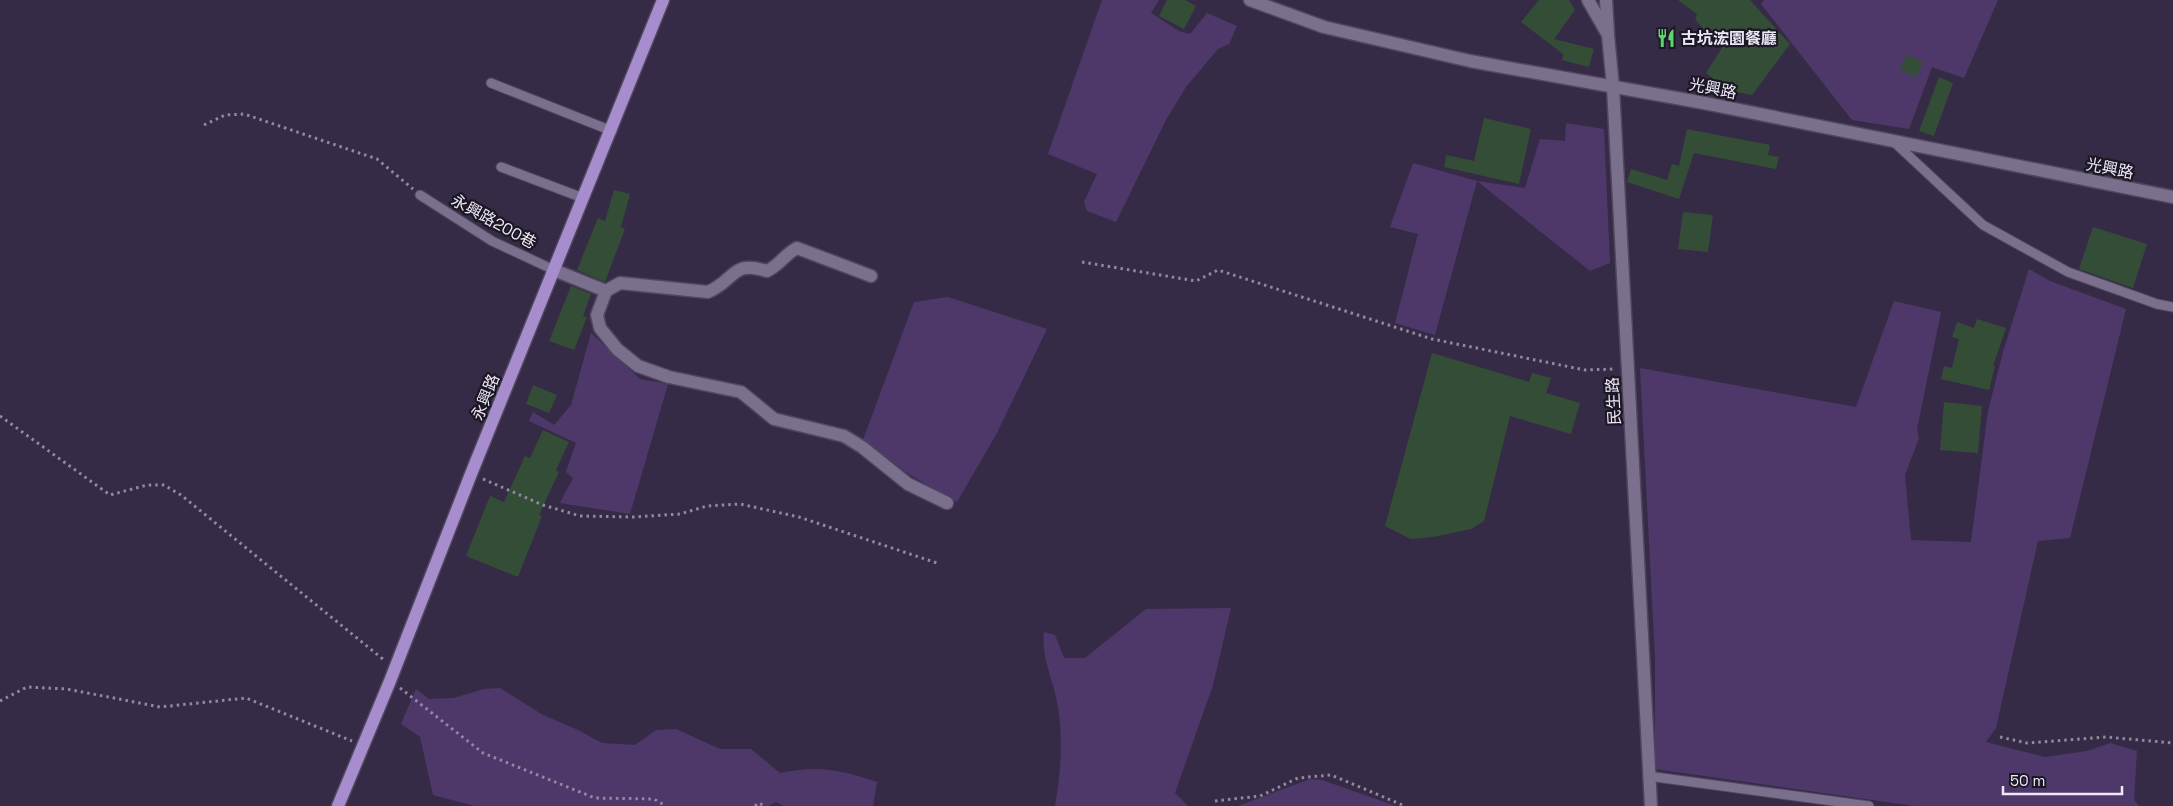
<svg xmlns="http://www.w3.org/2000/svg" width="2173" height="806" viewBox="0 0 2173 806" font-family="'Space Grotesk','Noto Sans TC',sans-serif">
	<style>
		.green { fill: #4e386a }
		.building { fill: #344d36 }
		.lines { fill: none; stroke-linecap: round; stroke-linejoin: round }
		.lane-casing { stroke: #50465d; stroke-width: 11 }
		.street-casing { stroke: #50465d; stroke-width: 15 }
		.primary-casing { stroke: #50465d; stroke-width: 15 }
		.path { stroke: #91899f; stroke-width: 3; stroke-dasharray: 2.5 4; stroke-linecap: butt }
		.lane { stroke: #7b6f8e; stroke-width: 9 }
		.street { stroke: #7b6f8e; stroke-width: 12 }
		.primary { stroke: #a88dce; stroke-width: 12 }
		.labels { text-anchor: middle; stroke-width: 4.5; stroke-linejoin: round; paint-order: stroke }
		.poi-label { font-size: 16px; font-weight: bold; fill: #eee8f9; stroke: #1b1723; text-anchor: start }
		.street-label { font-size: 16px; fill: #eee8f9; stroke: #1b1723 }
	</style>
	<rect width="100%" height="100%" fill="#362b46"/>
	<!-- green -->
	<g class="green">
		<polygon points="1102,0 1159,0 1151,13 1179,31 1190,34 1207,13 1237,26 1229,44 1218,49 1186,87 1166,120 1116,222 1087,211 1084,202 1097,174 1048,154"/>
		<polygon points="1764,0 1998,0 1964,78 1932,67 1909,129 1852,120 1761,4"/>
		<polygon points="1566,123 1604,129 1610,263 1590,271 1477,181 1435,335 1395,323 1418,234 1390,227 1413,163 1477,181 1525,188 1540,139 1565,141"/>
		<polygon points="2029,269 2050,281 2126,309 2070,538 2038,541 1996,728 1986,742 2045,757 2087,751 2110,743 2137,751 2134,800 2139,806 1914,806 1655,769 1655,658 1640,368 1856,407 1894,301 1941,312 1917,429 1919,438 1905,475 1911,540 1971,542 1988,411 2003,352"/>
		<polygon points="948,297 1047,329 997,433 957,502 907,473 863,440 914,302"/>
		<polygon points="591,333 640,379 668,384 630,514 560,503 573,478 566,472 576,443 529,421 533,412 554,425 571,405"/>
		<path d="M1231 608 1213 685 1175 793 1188 806H1055C1061 773 1063 740 1058 707 1054 681 1041 659 1044 632L1055 635 1064 658H1085L1146 609Z"/>
		<path d="M500 688 543 715 578 730 602 743 635 745 656 730 676 729 720 749H751L780 773C819 765 840 770 877 782L873 806H784L776 802 769 806H474L433 795 420 737 401 724 416 689 429 699 454 698 484 689Z"/>
		<polygon points="1310,779 1322,780 1396,806 1238,806"/>
	</g>
	<!-- building -->
	<g class="building">
		<polygon points="1167,0 1185,0 1196,6 1184,29 1159,16"/>
		<polygon points="1539,0 1569,0 1575,10 1554,39 1594,49 1589,67 1562,60 1563,54 1521,22"/>
		<polygon points="1678,0 1750,0 1790,44 1752,95 1718,89 1718,83 1706,73 1725,43 1710,28 1704,30 1695,19 1697,14"/>
		<polygon points="1907,55 1923,62 1916,77 1900,70"/>
		<polygon points="1939,77 1953,83 1934,136 1919,131"/>
		<polygon points="1484,118 1531,129 1519,184 1444,167 1446,155 1474,161"/>
		<polygon points="1687,129 1770,145 1768,155 1779,157 1776,169 1694,153 1679,199 1627,182 1631,169 1667,180 1672,164 1679,166"/>
		<polygon points="614,190 630,194 621,227 625,229 605,282 577,270 598,218 605,221"/>
		<polygon points="1683,212 1713,215 1708,252 1678,249"/>
		<polygon points="2093,227 2147,244 2133,288 2079,269"/>
		<polygon points="571,286 591,294 583,316 587,317 574,350 549,341"/>
		<polygon points="1977,319 2006,328 1993,366 1995,366 1989,390 1941,379 1944,366 1952,368 1959,339 1952,337 1957,322 1974,328"/>
		<polygon points="1432,353 1529,382 1532,373 1551,378 1546,393 1580,403 1571,434 1510,416 1484,521 1471,529 1433,537 1411,539 1385,526"/>
		<polygon points="533,385 557,395 549,413 526,404"/>
		<polygon points="1944,402 1982,406 1978,453 1940,450"/>
		<polygon points="543,430 569,442 556,470 559,472 539,515 542,516 518,577 466,556 490,496 504,502 525,456 530,458"/>
	</g>
	<g class="lines">
		<!-- lane casing -->
		<g class="lane-casing">
			<g id="lane">
				<polyline points="491,83 612,131"/>
				<polyline points="1894,142 1983,225 2068,272 2157,304 2173,307"/>
				<polyline points="501,167 583,198"/>
				<polyline points="420,195 492,241 554,270"/>
				<polyline points="1648,776 1869,806"/>
			</g>
		</g>
		<!-- street casing -->
		<g class="street-casing">
			<g id="street">
				<polyline points="1250,0 1324,27 1470,61 1704,103 2173,197"/>
				<polyline points="1588,0 1608,35 1613,87 1651,806"/>
				<polyline points="1606,0 1608,33"/>
				<polyline points="554,270 606,291"/>
				<path d="M871 276 797 248C785 254 780 265 767 271 731 260 737 279 708 292L620 283 606 291 597 315 600 328 617 349 638 366 669 377 741 392 774 419 844 436 862 447 908 484 947 503"/>
			</g>
		</g>
		<!-- primary casing -->
		<g class="primary-casing">
			<polyline id="primary" points="338,806 390,681 471,474 663,0"/>
		</g>
		<!-- path -->
		<g class="path">
			<polyline points="204,125 225,115 244,114 377,159 413,189"/>
			<polyline points="1082,262 1196,281 1218,270 1432,339 1585,370 1615,369"/>
			<polyline points="0,416 110,495 147,485 164,485 181,495 384,660"/>
			<polyline points="483,479 543,505 580,516 633,517 680,514 707,506 740,504 799,517 937,563"/>
			<polyline points="400,688 483,753 595,798 654,799 666,806"/>
			<polyline points="0,701 27,687 67,689 160,707 246,698 352,741"/>
			<polyline points="2000,737 2027,743 2106,737 2173,743"/>
			<polyline points="1215,801 1260,796 1298,778 1331,775 1405,806"/>
			<polyline points="755,806 758,803 766,806"/>
		</g>
		<!-- lane -->
		<use href="#lane" class="lane"/>
		<!-- street -->
		<use href="#street" class="street"/>
		<!-- primary -->
		<use href="#primary" class="primary"/>
	</g>
	<!-- icons -->
	<defs>
		<g id="restaurant-bare" transform="scale(1.5)"><path d="M-5-6h1v4h1v-4h1v4h1v-4h1v5L-1.5 .5V6h-2V.5L-5-1ZM5-6V6H3V1.5H1.5Q1.5-4 5-6Z" fill="#5cd56d" stroke="#1b1723" stroke-width="2.5" paint-order="stroke"/></g>
	</defs>
	<g fill-rule="evenodd">
		<use href="#restaurant-bare" x="1666" y="38"/>
	</g>
	<g class="labels">
		<!-- poi labels -->
		<g class="poi-label">
			<text x="1681" y="44">古坑浤園餐廳</text>
		</g>
		<!-- street labels -->
		<g class="street-label">
			<text transform="translate(1713 88) rotate(11)" y="6">光興路</text>
			<text transform="translate(2110 168) rotate(11)" y="6">光興路</text>
			<text transform="translate(494 221) rotate(29)" y="6">永興路200巷</text>
			<text transform="translate(485 397) rotate(-68)" y="6">永興路</text>
			<text transform="translate(1613 401) rotate(-93)" y="6">民生路</text>
		</g>
	</g>
	<!-- scale -->
	<path d="M2003 786v8h119v-8" fill="none" stroke="#eee8f9" stroke-width="2.5"/>
	<text x="2010" y="786" font-size="15" fill="#eee8f9" stroke="#1b1723" stroke-width="4" paint-order="stroke">50 m</text>
</svg>
